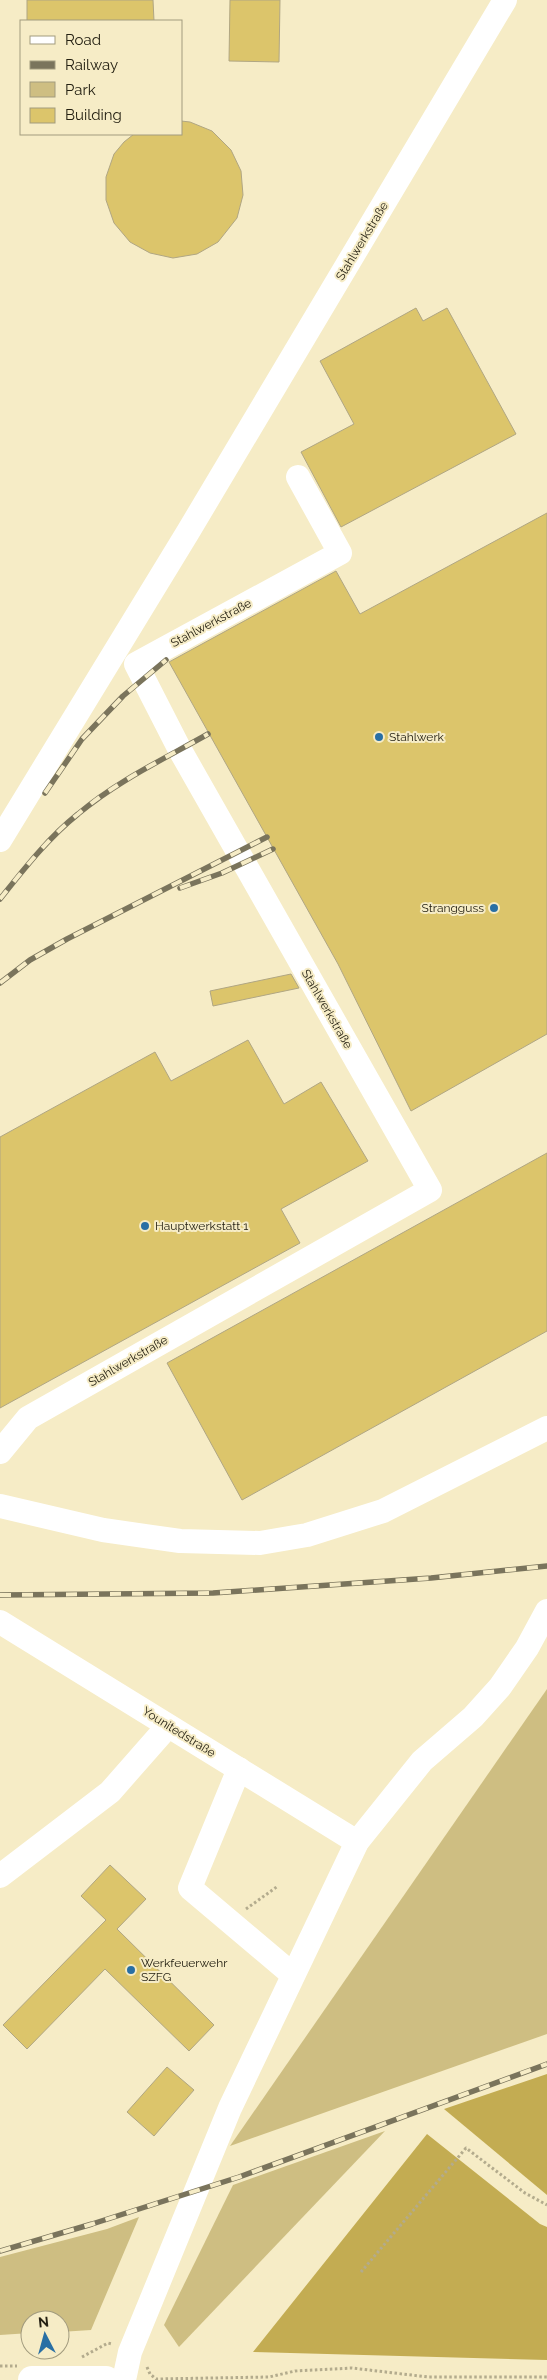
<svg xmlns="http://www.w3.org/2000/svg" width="547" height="2380" viewBox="0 0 547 2380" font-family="Raleway,sans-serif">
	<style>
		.green { fill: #cebe82 }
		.forest { fill: #c3ac52 }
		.building { fill: #dcc56b; stroke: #b0a683 }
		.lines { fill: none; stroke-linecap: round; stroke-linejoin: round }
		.path { stroke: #b3ab8d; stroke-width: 3; stroke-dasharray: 2.5 2.5; stroke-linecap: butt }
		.minor { stroke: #fff; stroke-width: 24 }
		.major { stroke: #fff; stroke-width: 28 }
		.rail-casing { stroke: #7a745c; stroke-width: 5.5 }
		.rail { stroke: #f6ecc6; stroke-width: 4; stroke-dasharray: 11; stroke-linecap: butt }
		.poi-dot { fill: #296fa4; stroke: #f6ecc6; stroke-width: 2 }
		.labels { text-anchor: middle; stroke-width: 4; stroke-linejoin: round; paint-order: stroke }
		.street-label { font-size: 12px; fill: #252113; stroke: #f6ecc6 }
		.poi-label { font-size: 12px; fill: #252113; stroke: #f6ecc6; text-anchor: start }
	</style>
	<rect width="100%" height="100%" fill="#f6ecc6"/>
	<!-- green -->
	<g class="green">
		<polygon points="547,1689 547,2034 230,2146"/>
		<polygon points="385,2131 179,2347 164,2325 233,2185"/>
		<polygon points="139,2217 91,2330 60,2332 60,2320 30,2320 30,2333 0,2335 0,2257 107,2229"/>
	</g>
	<!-- forest -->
	<g class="forest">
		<polygon points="547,2074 547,2195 444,2109"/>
		<polygon points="427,2134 540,2224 547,2227 547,2360 253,2352"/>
	</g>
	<!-- building -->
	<g class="building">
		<polygon points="27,0 153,0 154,21 27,21"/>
		<polygon points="230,0 280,0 279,62 229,61"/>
		<polygon points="181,121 190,122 212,131 231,150 241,171 243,195 237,218 218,242 197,254 173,258 150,253 130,242 114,223 106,200 106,177 114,154 124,142 134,134 181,134"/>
		<polygon points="416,308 423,321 447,308 516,434 341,527 301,452 354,424 320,361"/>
		<polygon points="547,513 547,1034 411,1111 338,964 169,662 336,571 360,614"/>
		<polygon points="291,974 299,988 213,1006 210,991"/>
		<polygon points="248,1040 284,1104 321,1082 368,1161 281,1209 300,1243 0,1408 0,1137 155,1052 171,1081"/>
		<polygon points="547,1153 547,1331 242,1500 167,1363"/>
		<polygon points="110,1865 146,1899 117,1929 214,2025 189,2051 105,1969 27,2049 3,2025 106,1920 81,1896"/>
		<polygon points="167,2067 194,2090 154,2136 127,2112"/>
	</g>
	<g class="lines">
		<!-- path -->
		<g class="path">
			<polyline points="246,1909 278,1886"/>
			<polyline points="361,2272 466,2148 525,2193 547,2205"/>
			<polyline points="82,2357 108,2343 112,2344"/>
			<polyline points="0,2366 17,2366"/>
			<polyline points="147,2367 150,2374 156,2379 269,2377 295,2371 352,2368 428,2377 547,2377"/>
		</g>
		<!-- minor -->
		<g class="minor">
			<polyline points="0,840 188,532 505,0"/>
			<polyline points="0,1452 28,1418 430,1190 180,750 136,664 340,553 298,477"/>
			<polyline points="0,1506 103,1530 180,1541 260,1543 307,1535 383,1511 547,1428"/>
			<polyline points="0,1622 357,1842"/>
			<polyline points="239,1769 190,1888 293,1975"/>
			<polyline points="0,1876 110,1792 168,1726"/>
			<polyline points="124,2380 130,2352 230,2108 357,1842 422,1761 473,1717 500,1687 527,1648 547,1611"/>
		</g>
		<!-- major -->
		<polyline class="major" points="32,2380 106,2380"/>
		<!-- rail casing -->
		<g class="rail-casing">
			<g id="rail">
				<polyline points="45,793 82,739 123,696 166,660"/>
				<polyline points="180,888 222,873 273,849"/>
				<path d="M0 899C24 869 48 838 78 814 117 781 164 759 208 734"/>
				<polyline points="0,983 30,960 67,939 267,837"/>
				<polyline points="0,1595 213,1593 431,1578 547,1566"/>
				<polyline points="0,2251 92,2224 239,2177 547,2064"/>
			</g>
		</g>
		<!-- rail -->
		<use href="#rail" class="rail"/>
	</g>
	<!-- markers -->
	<g class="poi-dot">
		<circle cx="379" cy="737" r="5"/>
		<circle cx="494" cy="908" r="5"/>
		<circle cx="145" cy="1226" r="5"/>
		<circle cx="131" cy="1970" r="5"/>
	</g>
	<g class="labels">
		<!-- street labels -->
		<g class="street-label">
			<text transform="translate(362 241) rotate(-59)" y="4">Stahlwerkstraße</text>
			<text transform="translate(211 623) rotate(-28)" y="4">Stahlwerkstraße</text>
			<text transform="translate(327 1009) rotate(60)" y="4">Stahlwerkstraße</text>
			<text transform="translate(128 1361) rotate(-30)" y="4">Stahlwerkstraße</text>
			<text transform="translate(179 1732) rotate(32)" y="4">Younitedstraße</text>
		</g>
		<!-- poi labels -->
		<g class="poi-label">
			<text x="389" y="741">Stahlwerk</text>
			<text x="484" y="912" text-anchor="end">Strangguss</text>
			<text x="155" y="1230">Hauptwerkstatt 1</text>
			<text x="141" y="1967">Werkfeuerwehr<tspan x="141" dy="14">SZFG</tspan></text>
		</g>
	</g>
	<!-- legend -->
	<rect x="20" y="20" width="162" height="115" fill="#f6ecc6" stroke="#a29b7e"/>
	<rect x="30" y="36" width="25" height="8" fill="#ffffff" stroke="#a29b7e"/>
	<text x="65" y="45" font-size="15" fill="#252113">Road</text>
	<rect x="30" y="61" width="25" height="8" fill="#7a745c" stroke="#a29b7e"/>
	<text x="65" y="70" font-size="15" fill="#252113">Railway</text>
	<rect x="30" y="82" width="25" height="15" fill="#cebe82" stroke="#a29b7e"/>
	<text x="65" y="95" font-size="15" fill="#252113">Park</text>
	<rect x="30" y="108" width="25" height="15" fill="#dcc56b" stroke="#a29b7e"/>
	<text x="65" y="120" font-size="15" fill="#252113">Building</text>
	<!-- north arrow -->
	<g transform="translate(45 2335) rotate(354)"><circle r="24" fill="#f6ecc6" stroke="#a29b7e"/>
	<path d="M0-4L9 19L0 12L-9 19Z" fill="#296fa4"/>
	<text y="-8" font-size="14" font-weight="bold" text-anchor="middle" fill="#252113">N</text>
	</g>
</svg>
